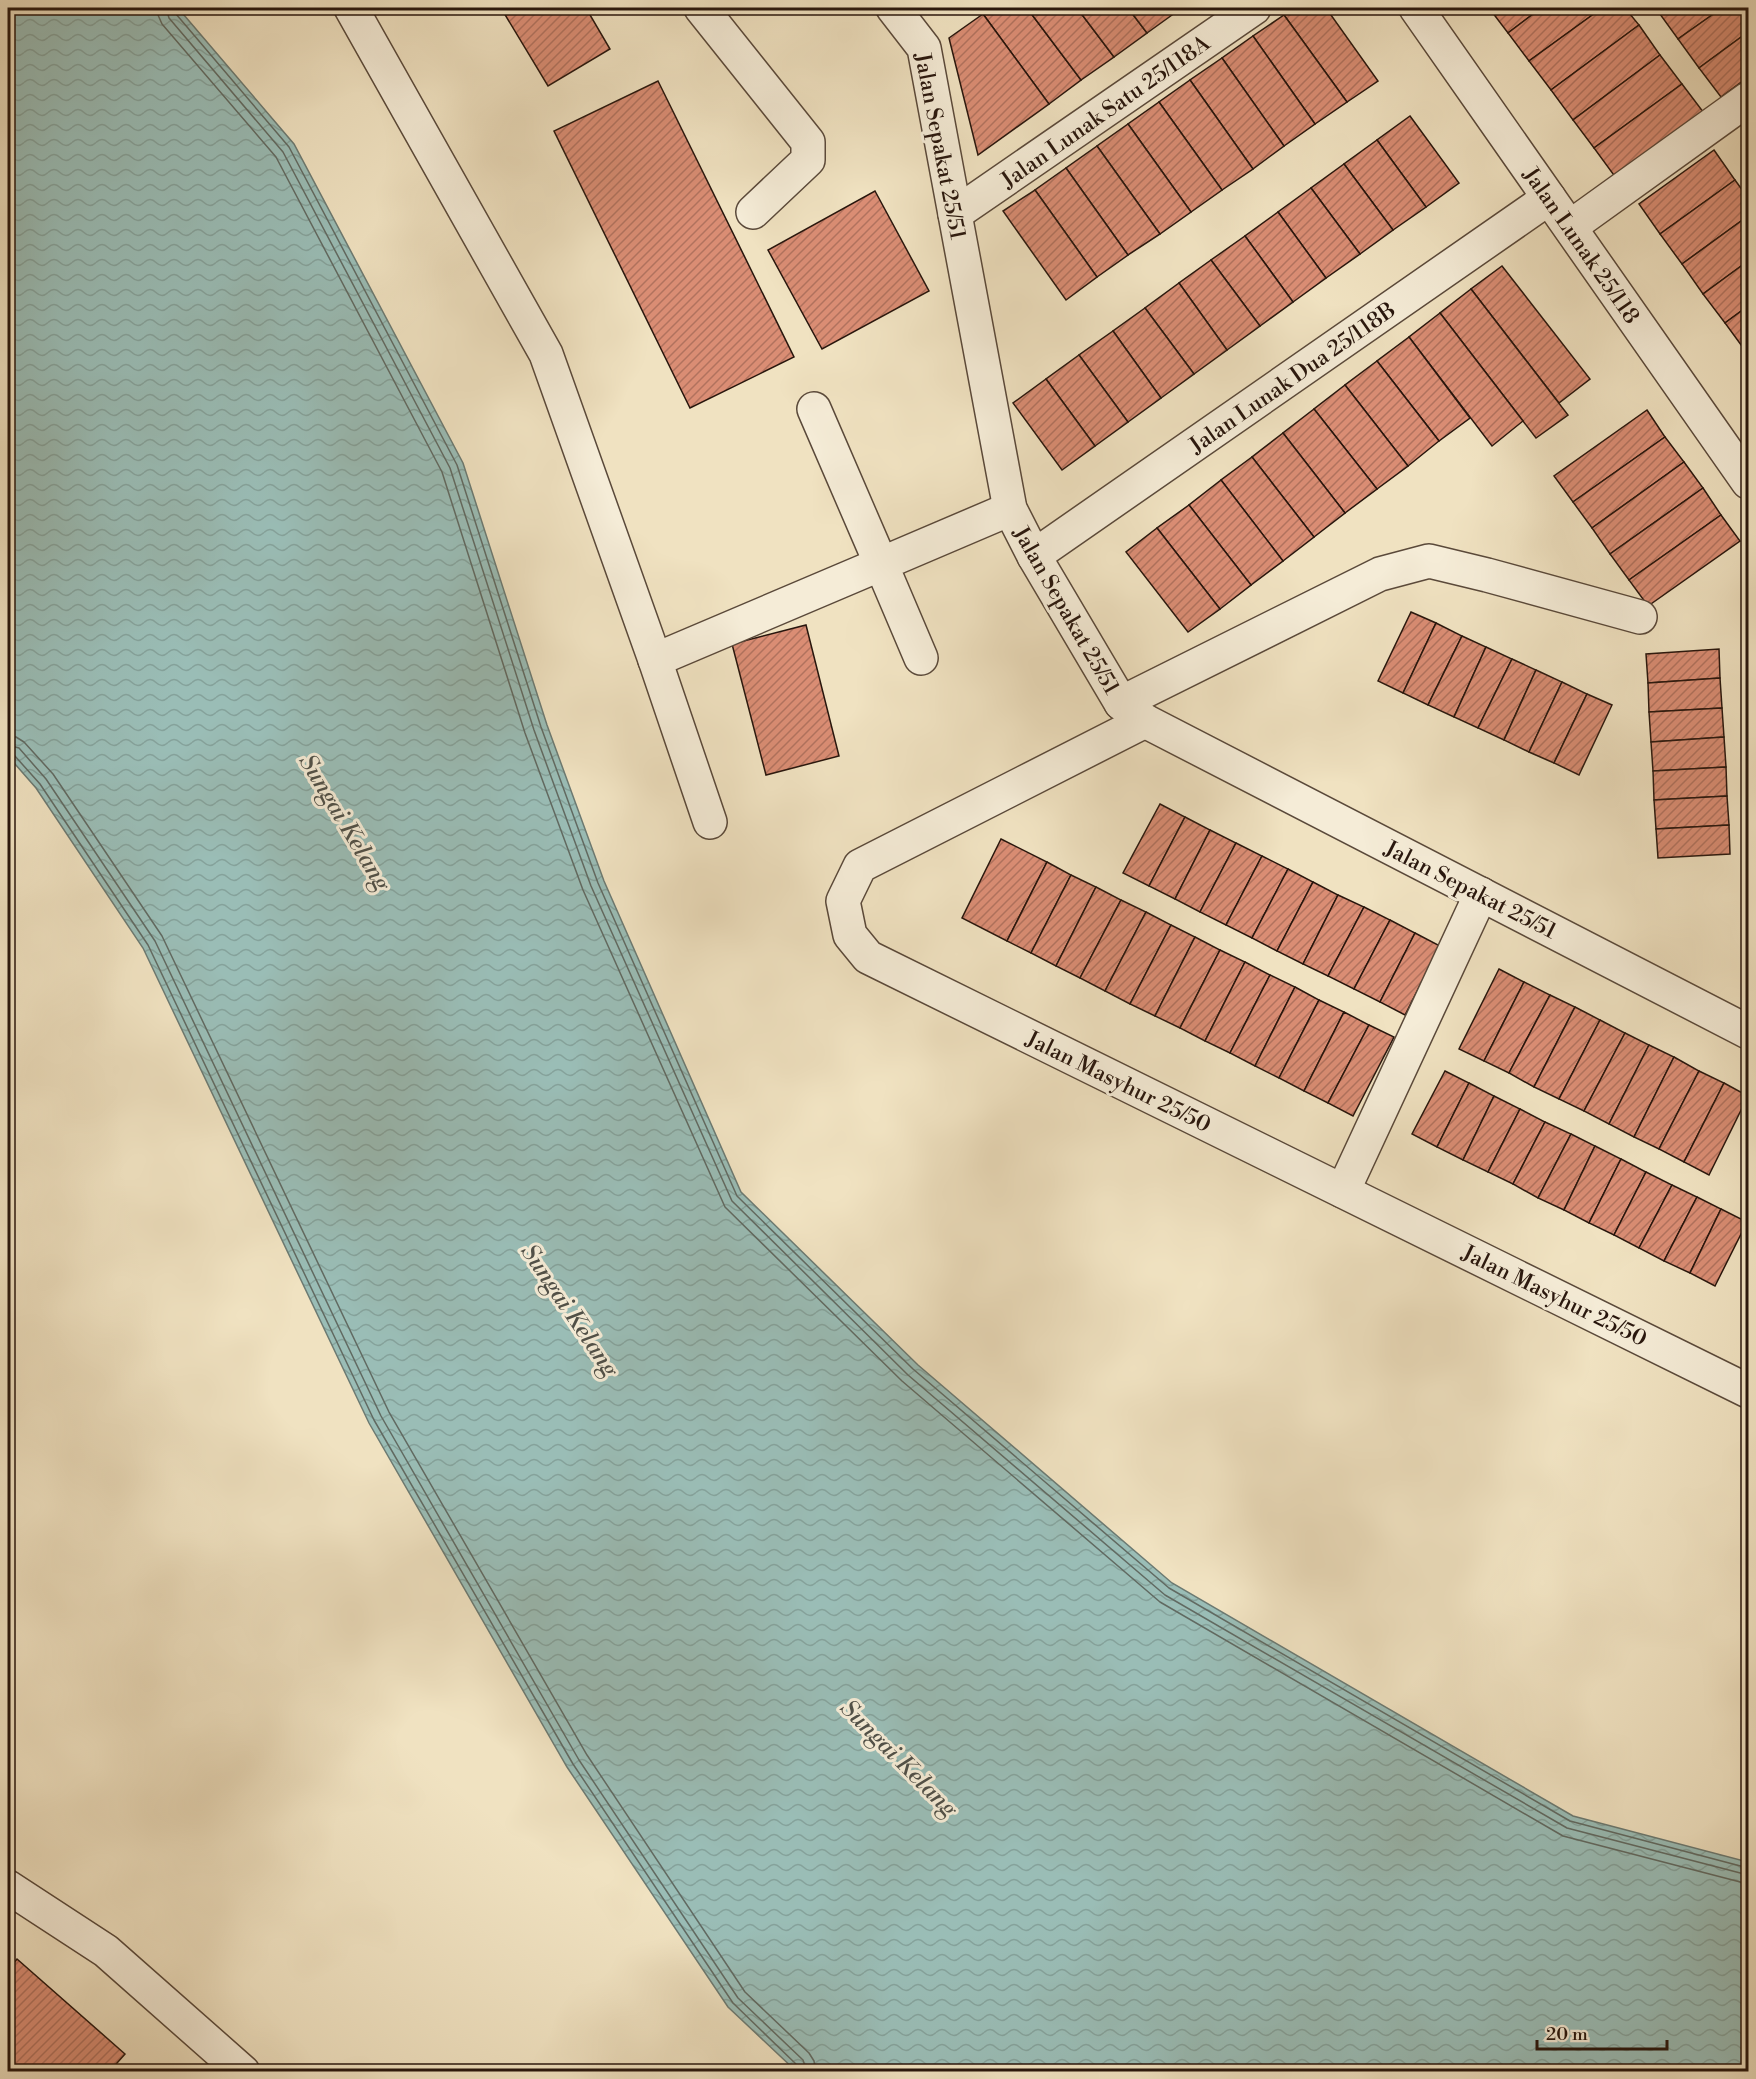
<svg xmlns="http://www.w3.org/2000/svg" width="1756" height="2079" viewBox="0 0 1756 2079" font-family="'Libre Bodoni',serif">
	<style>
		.water { fill: url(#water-waves); stroke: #6c7a72; stroke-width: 1.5 }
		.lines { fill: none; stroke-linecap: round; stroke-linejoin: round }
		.shore { stroke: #616a62; stroke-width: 1.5 }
		.building { fill: url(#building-hatch); stroke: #28160d; stroke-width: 1.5 }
		.minor-casing { stroke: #5a493a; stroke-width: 36 }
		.minor { stroke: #f5ecd7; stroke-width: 33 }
		.labels { text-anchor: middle; stroke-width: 6; stroke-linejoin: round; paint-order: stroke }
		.street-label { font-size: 22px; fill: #28160d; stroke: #f5ecd7 }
		.water-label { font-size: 24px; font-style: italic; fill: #505048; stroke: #f5ecd7 }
	</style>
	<defs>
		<pattern id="water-waves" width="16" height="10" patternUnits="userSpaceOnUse" patternTransform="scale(1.5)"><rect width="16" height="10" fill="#9abdb6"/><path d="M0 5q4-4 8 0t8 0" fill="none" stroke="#85a29b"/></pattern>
		<pattern id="building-hatch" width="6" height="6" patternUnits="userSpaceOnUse" patternTransform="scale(1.5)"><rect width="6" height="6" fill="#da8d74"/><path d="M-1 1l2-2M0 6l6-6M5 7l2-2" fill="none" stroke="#b1725e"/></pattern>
	</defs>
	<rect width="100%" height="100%" fill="#f0e2c1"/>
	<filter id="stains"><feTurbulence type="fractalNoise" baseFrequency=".00333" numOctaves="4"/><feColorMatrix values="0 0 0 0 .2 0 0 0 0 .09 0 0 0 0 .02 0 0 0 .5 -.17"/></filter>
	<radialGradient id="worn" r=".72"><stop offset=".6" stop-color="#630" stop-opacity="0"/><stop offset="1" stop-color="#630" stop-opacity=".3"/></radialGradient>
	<!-- water -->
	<polygon class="water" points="8,8 178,8 294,144 463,463 547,725 604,881 741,1192 918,1365 1172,1583 1573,1816 1748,1862 1748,2071 796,2071 728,2007 567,1767 369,1423 143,948 36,788 8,756"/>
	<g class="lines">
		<!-- shore -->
		<g class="shore">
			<polyline points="157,8 158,15 162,24 276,157 442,472 525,733 583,890 725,1207 902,1381 1160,1602 1563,1836 1748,1884"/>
			<polyline points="166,8 169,18 283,152 450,468 534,730 591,886 732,1201 908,1375 1165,1595 1567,1828 1748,1875"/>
			<polyline points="174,8 176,14 289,147 457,465 541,727 598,883 737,1196 913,1369 1169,1588 1570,1821 1748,1868"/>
			<polyline points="8,736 16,737 24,742 53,774 162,936 389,1412 587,1755 745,1992 809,2053 814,2061 816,2072"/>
			<polyline points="8,745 19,748 46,779 155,941 381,1416 579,1760 738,1998 803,2060 807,2072"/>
			<polyline points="8,753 14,755 40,784 148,945 374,1420 573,1764 733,2003 797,2065 799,2072"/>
		</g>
	</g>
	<!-- building -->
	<g class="building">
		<polygon points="501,8 586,8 610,49 548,86"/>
		<polygon points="992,8 1027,8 1081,80 1049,104 983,14"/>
		<polygon points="1027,8 1077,8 1114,57 1081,80"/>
		<polygon points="1077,8 1128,8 1147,33 1114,57"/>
		<polygon points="1128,8 1177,8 1179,10 1147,33"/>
		<polygon points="1294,8 1326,8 1378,81 1347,102 1284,15"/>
		<polygon points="1489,8 1541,8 1508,33"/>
		<polygon points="1541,8 1602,8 1529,61 1508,33"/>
		<polygon points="1602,8 1625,8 1639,25 1551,90 1529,61"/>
		<polygon points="1660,8 1722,8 1678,39 1657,10"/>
		<polygon points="1722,8 1748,8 1748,32 1699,68 1678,39"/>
		<polygon points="983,14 1049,104 978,155 949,38"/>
		<polygon points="1284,15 1347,102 1315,124 1253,36"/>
		<polygon points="1639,25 1660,55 1573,120 1551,90"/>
		<polygon points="1748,32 1748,77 1721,97 1699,68"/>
		<polygon points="1253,36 1315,124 1284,146 1222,58"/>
		<polygon points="1660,55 1682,84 1594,148 1573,120"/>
		<polygon points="1222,58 1284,146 1253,169 1190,80"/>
		<polygon points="1190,80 1253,169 1222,190 1159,102"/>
		<polygon points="658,81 794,357 690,408 554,131"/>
		<polygon points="1682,84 1704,113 1616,178 1594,148"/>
		<polygon points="1159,102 1222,190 1191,212 1128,124"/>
		<polygon points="1410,116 1459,183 1426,207 1377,140"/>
		<polygon points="1128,124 1191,212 1160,234 1097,146"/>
		<polygon points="1377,140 1426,207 1393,230 1344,164"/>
		<polygon points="1097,146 1160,234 1128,255 1066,168"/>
		<polygon points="1714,150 1735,180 1660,234 1639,204"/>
		<polygon points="1344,164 1393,230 1360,254 1311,188"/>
		<polygon points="1066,168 1128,255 1097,277 1035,190"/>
		<polygon points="1735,180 1748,198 1748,216 1682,264 1660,234"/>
		<polygon points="1311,188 1360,254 1326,278 1278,212"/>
		<polygon points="1035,190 1097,277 1066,300 1003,211"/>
		<polygon points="875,191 929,291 822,349 768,250"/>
		<polygon points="1278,212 1326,278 1293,302 1245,236"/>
		<polygon points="1748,216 1748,261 1703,294 1682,264"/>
		<polygon points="1245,236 1293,302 1260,326 1211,260"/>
		<polygon points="1211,260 1260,326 1227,350 1179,283"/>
		<polygon points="1748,261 1748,306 1725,323 1703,294"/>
		<polygon points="1502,266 1590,379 1559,403 1471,289"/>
		<polygon points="1179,283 1227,350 1194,374 1145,308"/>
		<polygon points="1471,289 1568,415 1536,438 1440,313"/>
		<polygon points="1748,306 1748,352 1747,353 1725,323"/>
		<polygon points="1145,308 1194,374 1161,398 1113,331"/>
		<polygon points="1440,313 1523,421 1492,446 1409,337"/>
		<polygon points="1113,331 1161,398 1128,422 1079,355"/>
		<polygon points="1409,337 1470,418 1439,441 1377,361"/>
		<polygon points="1079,355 1128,422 1095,446 1046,379"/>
		<polygon points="1377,361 1439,441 1408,466 1345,385"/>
		<polygon points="1046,379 1095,446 1062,470 1013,403"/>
		<polygon points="1345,385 1408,466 1377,489 1314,409"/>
		<polygon points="1314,409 1377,489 1345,513 1283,433"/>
		<polygon points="1647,410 1665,437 1573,502 1554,476"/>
		<polygon points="1283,433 1345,513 1314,537 1252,457"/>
		<polygon points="1665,437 1684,462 1592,528 1573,502"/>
		<polygon points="1252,457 1314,537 1283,561 1221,480"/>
		<polygon points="1684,462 1703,488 1610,554 1592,528"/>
		<polygon points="1221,480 1283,561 1251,585 1189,505"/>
		<polygon points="1703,488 1721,515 1629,580 1610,554"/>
		<polygon points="1189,505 1251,585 1220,609 1157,528"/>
		<polygon points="1721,515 1740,541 1648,606 1629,580"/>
		<polygon points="1157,528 1220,609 1188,632 1126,552"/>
		<polygon points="1411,612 1436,623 1403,693 1378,681"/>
		<polygon points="1436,623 1462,636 1428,705 1403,693"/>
		<polygon points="806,625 839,756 766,775 732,644"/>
		<polygon points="1462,636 1486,647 1454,717 1428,705"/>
		<polygon points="1486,647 1512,659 1478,728 1454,717"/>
		<polygon points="1719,649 1720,678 1648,683 1646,654"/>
		<polygon points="1512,659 1536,670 1504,740 1478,728"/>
		<polygon points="1536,670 1562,682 1529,752 1504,740"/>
		<polygon points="1720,678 1722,708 1649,712 1648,683"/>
		<polygon points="1562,682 1587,694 1554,763 1529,752"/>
		<polygon points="1587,694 1612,705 1579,775 1554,763"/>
		<polygon points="1722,708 1724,737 1651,742 1649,712"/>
		<polygon points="1724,737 1726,767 1653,771 1651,742"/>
		<polygon points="1726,767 1727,796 1654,800 1653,771"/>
		<polygon points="1727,796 1729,825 1656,829 1654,800"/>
		<polygon points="1160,804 1185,817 1149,886 1123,873"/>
		<polygon points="1185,817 1210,830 1175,899 1149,886"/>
		<polygon points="1729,825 1730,854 1658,858 1656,829"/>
		<polygon points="1210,830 1236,843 1200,912 1175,899"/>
		<polygon points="1001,839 1047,862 1007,941 962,918"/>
		<polygon points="1236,843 1262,856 1226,925 1200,912"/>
		<polygon points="1262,856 1288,869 1252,938 1226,925"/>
		<polygon points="1047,862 1071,875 1031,953 1007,941"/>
		<polygon points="1288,869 1313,882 1277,951 1252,938"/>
		<polygon points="1071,875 1096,887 1056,966 1031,953"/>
		<polygon points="1313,882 1338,895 1303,964 1277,951"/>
		<polygon points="1096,887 1121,900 1080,978 1056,966"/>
		<polygon points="1338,895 1364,907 1328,976 1303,964"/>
		<polygon points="1121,900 1146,912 1105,991 1080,978"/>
		<polygon points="1364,907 1390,920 1354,989 1328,976"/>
		<polygon points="1146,912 1171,925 1130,1004 1105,991"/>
		<polygon points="1390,920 1415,933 1380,1002 1354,989"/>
		<polygon points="1171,925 1195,937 1155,1016 1130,1004"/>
		<polygon points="1415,933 1440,946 1405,1015 1380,1002"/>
		<polygon points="1195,937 1220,950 1180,1028 1155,1016"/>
		<polygon points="1220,950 1245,962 1205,1041 1180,1028"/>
		<polygon points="1245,962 1270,975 1230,1053 1205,1041"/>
		<polygon points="1499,969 1524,982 1484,1061 1459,1049"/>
		<polygon points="1270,975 1295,987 1255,1066 1230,1053"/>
		<polygon points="1524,982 1550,995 1509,1073 1484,1061"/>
		<polygon points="1295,987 1319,1000 1279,1078 1255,1066"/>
		<polygon points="1550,995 1575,1007 1534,1087 1509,1073"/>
		<polygon points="1319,1000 1344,1012 1304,1091 1279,1078"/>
		<polygon points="1575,1007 1600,1020 1559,1099 1534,1087"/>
		<polygon points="1344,1012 1369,1025 1328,1103 1304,1091"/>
		<polygon points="1600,1020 1625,1033 1584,1111 1559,1099"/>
		<polygon points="1369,1025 1394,1037 1353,1116 1328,1103"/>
		<polygon points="1625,1033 1649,1045 1609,1124 1584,1111"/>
		<polygon points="1649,1045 1674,1057 1634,1137 1609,1124"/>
		<polygon points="1674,1057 1699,1071 1659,1149 1634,1137"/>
		<polygon points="1445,1071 1469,1083 1437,1147 1412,1134"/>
		<polygon points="1699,1071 1724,1083 1684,1162 1659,1149"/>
		<polygon points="1469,1083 1494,1096 1463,1160 1437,1147"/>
		<polygon points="1724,1083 1748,1096 1709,1175 1684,1162"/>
		<polygon points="1494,1096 1520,1109 1488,1172 1463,1160"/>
		<polygon points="1520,1109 1545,1122 1513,1184 1488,1172"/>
		<polygon points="1545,1122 1571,1134 1538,1198 1513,1184"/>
		<polygon points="1571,1134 1595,1146 1564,1210 1538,1198"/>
		<polygon points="1595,1146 1621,1159 1589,1223 1564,1210"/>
		<polygon points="1621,1159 1646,1172 1614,1235 1589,1223"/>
		<polygon points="1646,1172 1672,1185 1639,1248 1614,1235"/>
		<polygon points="1672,1185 1697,1197 1664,1261 1639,1248"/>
		<polygon points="1697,1197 1721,1209 1690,1273 1664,1261"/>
		<polygon points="1721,1209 1747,1222 1715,1286 1690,1273"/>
		<polygon points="17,1959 125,2054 109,2072 8,2072 8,1970"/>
	</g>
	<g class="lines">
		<!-- minor casing -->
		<g class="minor-casing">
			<g id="minor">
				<polyline points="351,8 546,354 655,660 710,822"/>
				<polyline points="701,8 808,142 808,160 753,212"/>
				<polyline points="893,8 924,48 1010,509 1034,556 1121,703 1145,721 1748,1032"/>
				<polyline points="1416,8 1748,482"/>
				<polyline points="955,214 1254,8"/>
				<polyline points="1570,227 1748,99"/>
				<polyline points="1034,556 1549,198"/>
				<polyline points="921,658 881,564 1010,509"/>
				<polyline points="655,660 881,564 814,409"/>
				<polyline points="1121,703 1380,574 1429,561 1487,575 1640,617"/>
				<polyline points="1145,721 860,866 843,901 850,935 868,957 1748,1391"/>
				<polyline points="1343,1191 1481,894"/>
				<polyline points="8,1887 106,1951 243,2072"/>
			</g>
		</g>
		<!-- minor -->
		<use href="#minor" class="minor"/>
	</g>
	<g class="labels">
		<!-- street labels -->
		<g class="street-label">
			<text transform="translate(1105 111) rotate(-35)" y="8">Jalan Lunak Satu 25/118A</text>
			<text transform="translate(941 146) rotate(79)" y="8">Jalan Sepakat 25/51</text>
			<text transform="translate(1582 245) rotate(55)" y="8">Jalan Lunak 25/118</text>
			<text transform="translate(1292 377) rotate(-35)" y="8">Jalan Lunak Dua 25/118B</text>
			<text transform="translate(1067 610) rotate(60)" y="8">Jalan Sepakat 25/51</text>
			<text transform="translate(1471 889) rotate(27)" y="8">Jalan Sepakat 25/51</text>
			<text transform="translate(1119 1081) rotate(26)" y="8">Jalan Masyhur 25/50</text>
			<text transform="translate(1555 1295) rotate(26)" y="8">Jalan Masyhur 25/50</text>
		</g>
		<!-- water labels -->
		<g class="water-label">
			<text transform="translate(345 822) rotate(59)" y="8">Sungai Kelang</text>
			<text transform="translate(570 1310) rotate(56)" y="8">Sungai Kelang</text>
			<text transform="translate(899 1758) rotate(45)" y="8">Sungai Kelang</text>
		</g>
	</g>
	<!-- margin -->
	<rect width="1756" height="2079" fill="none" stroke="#f0e2c1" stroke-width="30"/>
	<rect x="9" y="9" width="1738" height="2061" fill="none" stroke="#28160d" stroke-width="3"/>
	<rect x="15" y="15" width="1726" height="2049" fill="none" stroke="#28160d" stroke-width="1.5"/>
	<!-- scale -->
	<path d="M1537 2040v9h130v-9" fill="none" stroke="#28160d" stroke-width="3"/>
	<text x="1546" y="2040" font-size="18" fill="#28160d" stroke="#f5ecd7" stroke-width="4.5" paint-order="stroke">20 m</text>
	<rect width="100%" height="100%" filter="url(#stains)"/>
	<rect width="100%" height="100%" fill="url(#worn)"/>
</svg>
